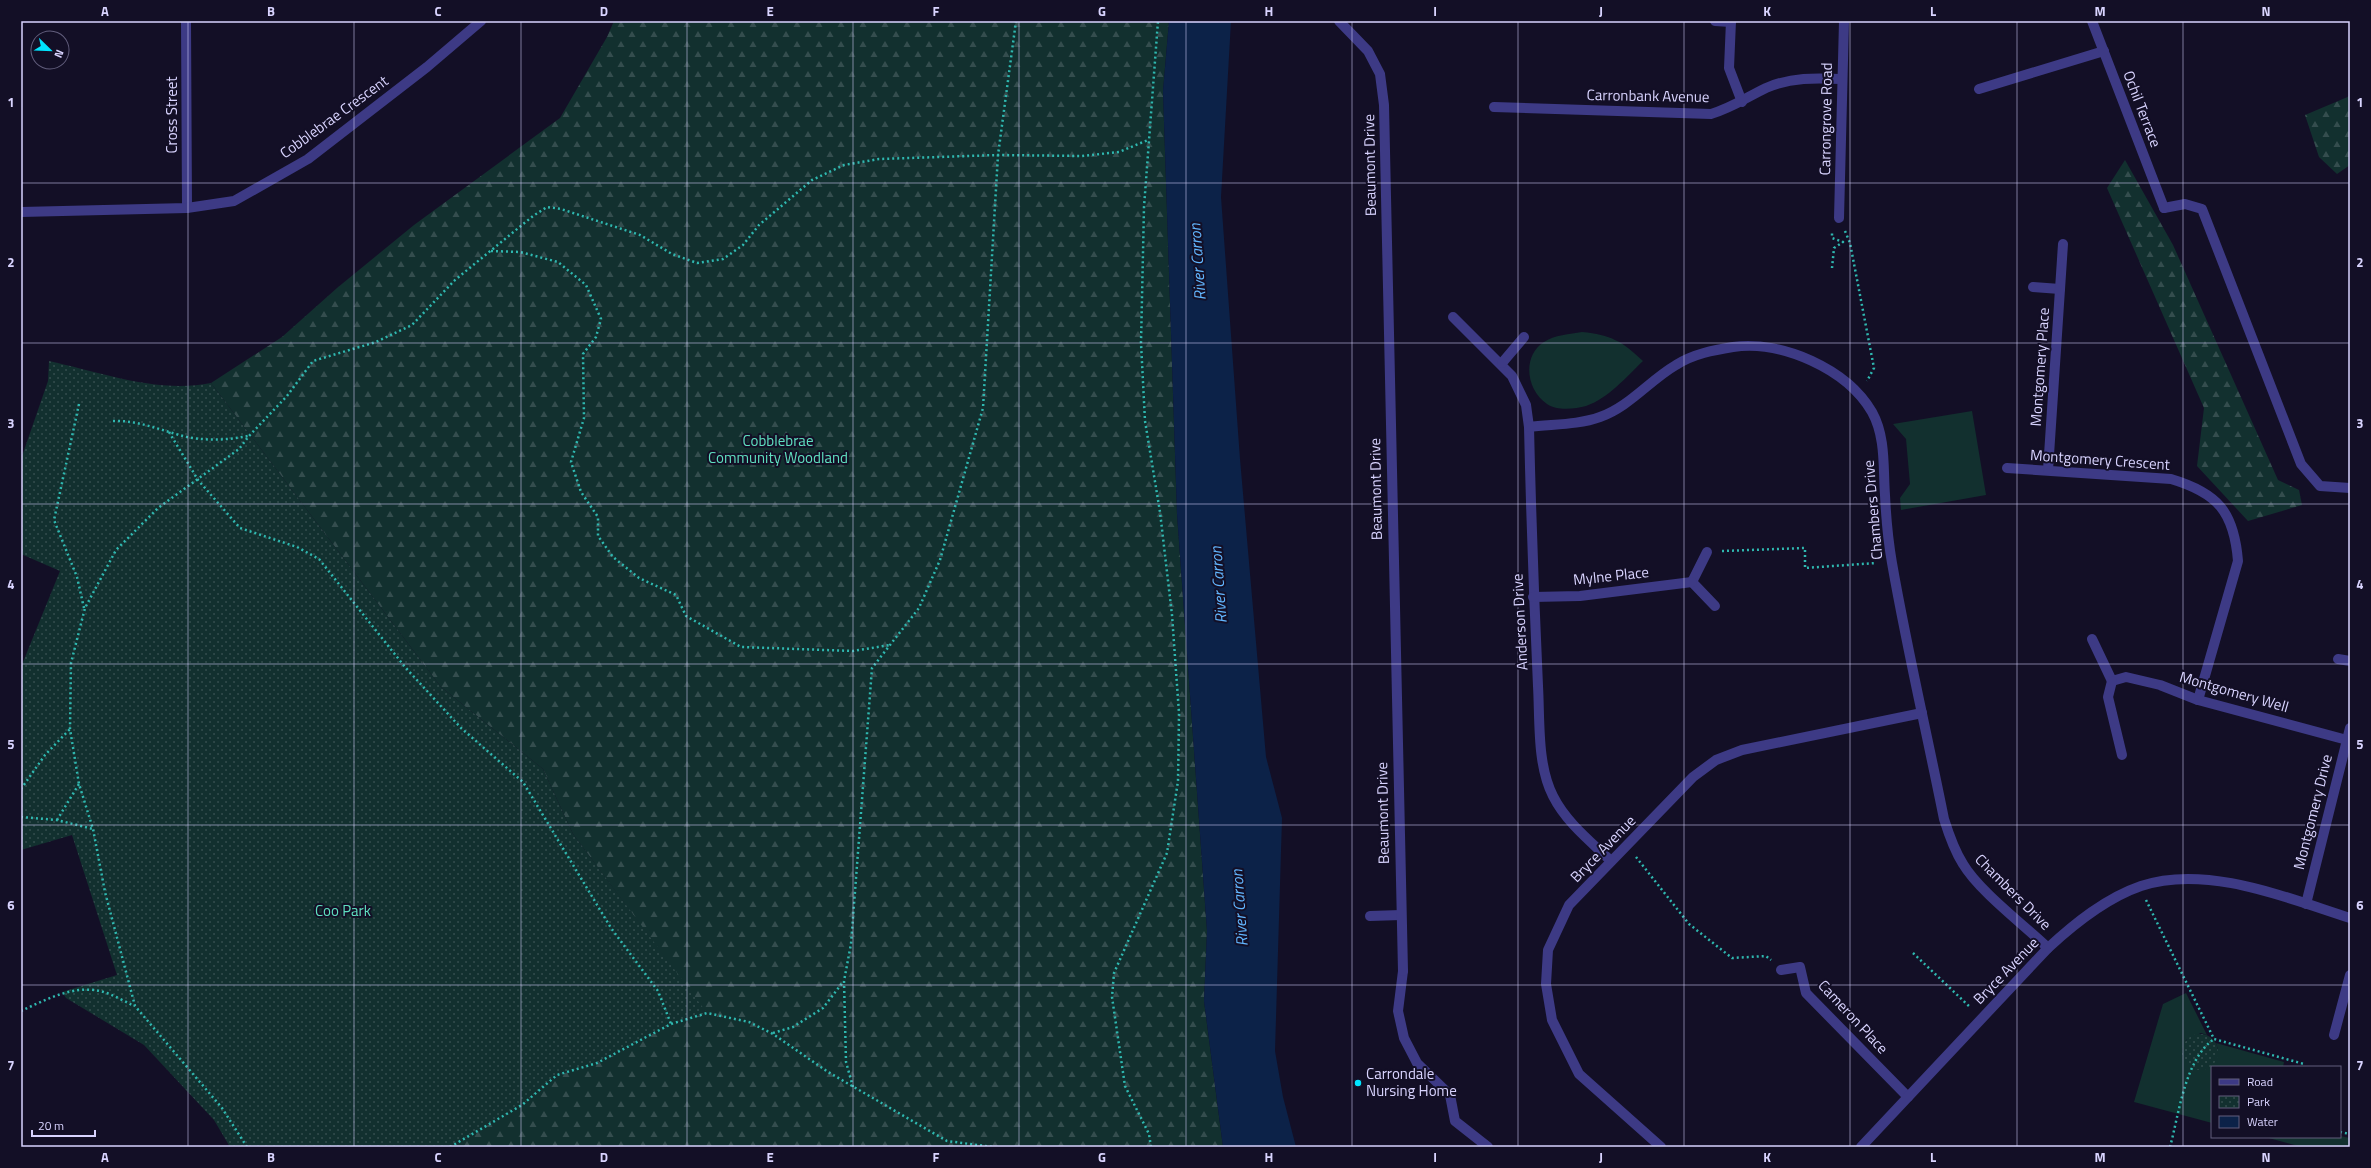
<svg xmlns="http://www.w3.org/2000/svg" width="2371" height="1168" viewBox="0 0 2371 1168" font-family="'Titillium Web',sans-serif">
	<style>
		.green { fill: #12302f }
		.forest { fill: url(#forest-firs) }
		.park { fill: url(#park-dots) }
		.water { fill: #0c2248 }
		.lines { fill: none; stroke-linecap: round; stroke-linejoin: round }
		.path { stroke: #2fb8b0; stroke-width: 2.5; stroke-dasharray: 2 3; stroke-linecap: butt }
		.lane { stroke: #3d3a85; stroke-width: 10 }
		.street { stroke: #3d3a85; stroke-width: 10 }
		.grid { fill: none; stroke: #d9d4ff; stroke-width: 1; stroke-opacity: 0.55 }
		.poi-dot { fill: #00e5ff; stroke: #130f26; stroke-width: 1.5 }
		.labels { text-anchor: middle; stroke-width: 4; stroke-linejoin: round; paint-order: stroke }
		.street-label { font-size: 15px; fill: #d9d4ff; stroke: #130f26 }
		.park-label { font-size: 15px; fill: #5fe0c0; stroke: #130f26 }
		.poi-label { font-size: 15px; fill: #d9d4ff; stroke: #130f26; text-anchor: start }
		.water-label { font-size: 16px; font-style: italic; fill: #62b6ff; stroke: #130f26 }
		.neatline { fill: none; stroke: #d9d4ff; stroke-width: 1.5 }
		.grid-label { font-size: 13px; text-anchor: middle; font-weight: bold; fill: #d9d4ff }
	</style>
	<defs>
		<pattern id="forest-firs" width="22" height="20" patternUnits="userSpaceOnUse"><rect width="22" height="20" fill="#12302f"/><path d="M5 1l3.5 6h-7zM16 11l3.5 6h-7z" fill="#344d4e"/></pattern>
		<pattern id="park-dots" width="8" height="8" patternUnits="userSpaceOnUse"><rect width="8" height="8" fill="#12302f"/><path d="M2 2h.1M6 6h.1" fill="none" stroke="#344d4e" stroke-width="1.8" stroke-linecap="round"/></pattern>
	</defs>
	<rect width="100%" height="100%" fill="#130f26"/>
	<!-- green -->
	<g class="green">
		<path d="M1582 332C1611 335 1622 341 1643 361 1626 377 1609 398 1586 406 1575 409 1557 411 1547 404 1526 390 1522 356 1544 342 1554 335 1570 334 1582 332Z"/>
		<polygon points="1972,411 1986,495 1901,510 1900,498 1910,484 1906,439 1893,424"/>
		<polygon points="2186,993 2207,1035 2201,1033 2186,1040 2182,1050 2218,1049 2216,1043 2284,1062 2283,1067 2212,1067 2212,1123 2134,1102 2163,1004"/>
		<polygon points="2340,1136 2350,1138 2350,1147 2302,1147 2265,1137"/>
	</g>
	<!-- forest -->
	<g class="forest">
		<polygon points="614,21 1169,21 1163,91 1177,514 1207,931 1204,1001 1223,1147 450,1147 522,1105 557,1075 597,1063 671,1024 706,1013 573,834 543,769 441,687 211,383 282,337 337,288 414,225 560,118 607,37"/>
		<polygon points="2350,96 2350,165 2337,174 2319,157 2305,115"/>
		<polygon points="2125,160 2173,245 2278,480 2299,490 2302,505 2248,521 2197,466 2204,408 2107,188"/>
	</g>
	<!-- park -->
	<g class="park">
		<path d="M49 361C100 372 158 394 211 383L441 687 543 769 573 834 707 1013 671 1024 597 1063 557 1075 522 1105 450 1147H230L214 1120 144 1045 66 998 62 992 117 975 72 835 21 850V667L60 571 21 554V459L48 381Z"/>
		<circle cx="2200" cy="1052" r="18"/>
	</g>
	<!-- water -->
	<polygon class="water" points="1169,21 1231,21 1221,197 1240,459 1266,757 1282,818 1275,1051 1283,1097 1296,1147 1223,1147 1204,1001 1207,931 1177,514 1163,91"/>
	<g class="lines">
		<!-- path -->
		<g class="path">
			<polyline points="1845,231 1850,243 1874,368 1867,381"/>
			<polyline points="491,251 520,252 558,262 586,285 601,319 596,337 583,354 584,418 571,462 581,492 598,517 598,536 613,557 639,578 676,595 686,616 741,647 853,651 890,645"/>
			<polyline points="1832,268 1834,248 1843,242 1832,238 1832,231"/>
			<polyline points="79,404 54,520 77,577 84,608"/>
			<path d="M113 421C139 420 162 431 187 437 208 441 228 440 248 436"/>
			<polyline points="169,432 198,480 240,528 297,547 319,559 405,667 461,728 523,782 611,928 658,991 671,1024"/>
			<polyline points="1722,551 1805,548 1805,568 1876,563"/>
			<polyline points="21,789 45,755 70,729"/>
			<polyline points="21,817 57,820 93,829"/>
			<polyline points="57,820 79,784"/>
			<polyline points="1636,857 1689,924 1732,958 1766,956 1771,960"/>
			<polyline points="2146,900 2214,1039 2304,1064"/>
			<polyline points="1913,953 1971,1008"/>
			<path d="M21 1011C45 1000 73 985 100 991 112 994 124 1001 134 1006"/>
			<polyline points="773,1033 793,1027 823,1008 843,982"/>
			<polyline points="853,1087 846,1062 844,981 851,944 872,668 919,608 940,560 983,408 998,155 1016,21"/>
			<polyline points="2340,1132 2350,1134"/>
			<polyline points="247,1147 222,1108 135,1006 105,892 93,829 79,784 70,729 71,663 85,608 116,550 158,508 239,449 249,436 287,396 313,361 376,342 412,325 455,280 533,216 547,207 561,209 640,235 672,254 697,263 723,259 743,245 759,225 812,180 844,165 879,159 998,155 1082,156 1119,152 1148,140"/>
			<polyline points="450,1147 522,1105 557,1075 597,1063 671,1024 707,1013 749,1022 773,1034 828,1072 947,1141 993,1147"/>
			<polyline points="1151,1147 1149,1134 1125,1086 1112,997 1114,973 1167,853 1178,781 1179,713 1172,615 1160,512 1145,421 1141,343 1144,207 1158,21"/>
			<path d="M2170 1147C2179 1114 2185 1059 2214 1039"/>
		</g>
		<!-- lane -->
		<g class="lane">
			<polyline points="1979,89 2104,51"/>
			<polyline points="2164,208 2185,204 2202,209 2301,464 2320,486 2350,488"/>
			<polyline points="1370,916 1401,915"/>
			<polyline points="1403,971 1398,1011 1404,1038 1417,1063 1450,1095 1455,1121 1488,1147"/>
		</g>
		<!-- street -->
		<g class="street">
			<polyline points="186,21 187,208"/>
			<polyline points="1339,21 1368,51 1380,74 1384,105 1403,971"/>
			<polyline points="1715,21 1731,22"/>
			<polyline points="1731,21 1729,68 1742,102"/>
			<polyline points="2092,21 2164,208"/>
			<path d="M1494 107 1711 114C1732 108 1747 97 1766 88 1791 77 1816 78 1842 79"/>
			<polyline points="21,212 187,208 234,201 308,159 427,67 481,21"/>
			<polyline points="1839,218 1844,21"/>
			<polyline points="2033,287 2060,289"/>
			<path d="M1453 317 1512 376 1526 405 1529 427C1531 513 1534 600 1538 686 1540 721 1537 765 1553 796 1566 822 1590 841 1611 861"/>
			<polyline points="1502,363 1524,337"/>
			<path d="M1529 427C1552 424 1578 425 1600 417 1629 407 1650 380 1676 365 1693 354 1714 350 1733 347 1782 340 1847 369 1872 412 1886 437 1883 468 1885 495 1886 517 1888 540 1892 563 1907 649 1927 734 1944 819 1949 835 1954 850 1963 864 1979 891 2024 925 2048 948"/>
			<path d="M2007 468 2171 479C2218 493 2234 512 2238 561L2198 700"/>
			<polyline points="2048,470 2063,244"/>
			<polyline points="1707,552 1692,582 1715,606"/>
			<polyline points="1533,597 1580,596 1692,582"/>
			<polyline points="2092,639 2112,681 2126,677 2160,685 2198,700 2347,740"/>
			<polyline points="2338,659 2350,661"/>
			<polyline points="2112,681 2108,697 2122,755"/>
			<polyline points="2306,904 2350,728"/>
			<polyline points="1781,970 1800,967 1806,993 1908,1097"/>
			<polyline points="2334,1035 2350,975"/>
			<polyline points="1661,1147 1579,1074 1552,1020 1546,984 1548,950 1569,905 1693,777 1716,760 1742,750 1922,713"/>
			<path d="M1861 1147 2048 948C2075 923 2106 898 2141 886 2206 864 2287 898 2350 918"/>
		</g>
	</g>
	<!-- grid -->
	<path class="grid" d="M188 21V1147M354 21V1147M521 21V1147M687 21V1147M853 21V1147M1019 21V1147M1186 21V1147M1352 21V1147M1518 21V1147M1684 21V1147M1850 21V1147M2017 21V1147M2183 21V1147M21 183H2350M21 343H2350M21 504H2350M21 664H2350M21 825H2350M21 985H2350"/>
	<!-- markers -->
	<circle class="poi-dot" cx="1358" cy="1083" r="4"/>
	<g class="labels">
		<!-- street labels -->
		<g class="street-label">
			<text transform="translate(1648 96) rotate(1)" y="5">Carronbank Avenue</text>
			<text transform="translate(2142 109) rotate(69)" y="5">Ochil Terrace</text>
			<text transform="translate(172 115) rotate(-90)" y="5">Cross Street</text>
			<text transform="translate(334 117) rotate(-36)" y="5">Cobblebrae Crescent</text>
			<text transform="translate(1826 119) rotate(-89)" y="5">Carrongrove Road</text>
			<text transform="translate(1370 165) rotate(-91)" y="5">Beaumont Drive</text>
			<text transform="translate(2040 367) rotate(-86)" y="5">Montgomery Place</text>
			<text transform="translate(2100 460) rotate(4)" y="5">Montgomery Crescent</text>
			<text transform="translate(1376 489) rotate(-91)" y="5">Beaumont Drive</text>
			<text transform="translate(1873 510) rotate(-95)" y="5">Chambers Drive</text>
			<text transform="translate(1611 576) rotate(-6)" y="5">Mylne Place</text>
			<text transform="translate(1520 622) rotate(-93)" y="5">Anderson Drive</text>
			<text transform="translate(2234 692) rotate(16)" y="5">Montgomery Well</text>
			<text transform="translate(2313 812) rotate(-76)" y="5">Montgomery Drive</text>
			<text transform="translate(1383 813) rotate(-91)" y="5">Beaumont Drive</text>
			<text transform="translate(1603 849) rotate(-46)" y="5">Bryce Avenue</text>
			<text transform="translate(2013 892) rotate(45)" y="5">Chambers Drive</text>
			<text transform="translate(2006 971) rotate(-46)" y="5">Bryce Avenue</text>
			<text transform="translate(1853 1017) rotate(47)" y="5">Cameron Place</text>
		</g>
		<!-- park labels -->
		<g class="park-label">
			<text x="778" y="446">Cobblebrae<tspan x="778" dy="17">Community Woodland</tspan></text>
			<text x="343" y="916">Coo Park</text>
		</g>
		<!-- poi labels -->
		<g class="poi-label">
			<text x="1366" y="1079">Carrondale<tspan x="1366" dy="17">Nursing Home</tspan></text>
		</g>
		<!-- water labels -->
		<g class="water-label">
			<text transform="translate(1197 262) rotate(-94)" y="6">River Carron</text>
			<text transform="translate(1218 585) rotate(-94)" y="6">River Carron</text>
			<text transform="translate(1239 908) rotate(-94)" y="6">River Carron</text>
		</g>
	</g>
	<!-- border -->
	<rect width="2371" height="1168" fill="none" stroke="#130f26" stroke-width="44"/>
	<!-- legend -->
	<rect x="2211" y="1066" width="130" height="72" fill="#130f26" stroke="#625e7d"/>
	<rect x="2219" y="1079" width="20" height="6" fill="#3d3a85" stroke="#625e7d"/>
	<text x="2247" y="1086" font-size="12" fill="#d9d4ff">Road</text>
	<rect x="2219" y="1096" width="20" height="12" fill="url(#park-dots)" stroke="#625e7d"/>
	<text x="2247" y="1106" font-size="12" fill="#d9d4ff">Park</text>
	<rect x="2219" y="1116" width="20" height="12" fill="#0c2248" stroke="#625e7d"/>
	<text x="2247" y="1126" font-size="12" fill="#d9d4ff">Water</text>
	<!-- north arrow -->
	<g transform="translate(50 50) rotate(113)"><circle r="19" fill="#130f26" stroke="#625e7d"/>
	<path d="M0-3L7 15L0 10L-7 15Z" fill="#00e5ff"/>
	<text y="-6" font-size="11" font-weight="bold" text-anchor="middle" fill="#d9d4ff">N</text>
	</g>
	<!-- scale -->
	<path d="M32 1130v6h63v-6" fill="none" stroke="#d9d4ff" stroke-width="2"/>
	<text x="38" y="1130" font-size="12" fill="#d9d4ff" stroke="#130f26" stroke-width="3" paint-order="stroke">20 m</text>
	<rect x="22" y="22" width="2327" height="1124" class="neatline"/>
	<g class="grid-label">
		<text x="105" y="16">A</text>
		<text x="271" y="16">B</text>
		<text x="438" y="16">C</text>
		<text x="604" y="16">D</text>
		<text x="770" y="16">E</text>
		<text x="936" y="16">F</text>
		<text x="1102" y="16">G</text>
		<text x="1269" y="16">H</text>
		<text x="1435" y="16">I</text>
		<text x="1601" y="16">J</text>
		<text x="1767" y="16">K</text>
		<text x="1933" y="16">L</text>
		<text x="2100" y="16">M</text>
		<text x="2266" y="16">N</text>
		<text x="11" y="107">1</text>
		<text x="2360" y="107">1</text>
		<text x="11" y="267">2</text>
		<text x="2360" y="267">2</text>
		<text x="11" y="428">3</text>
		<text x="2360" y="428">3</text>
		<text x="11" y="589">4</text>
		<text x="2360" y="589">4</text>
		<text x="11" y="749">5</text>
		<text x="2360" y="749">5</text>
		<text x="11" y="910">6</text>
		<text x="2360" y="910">6</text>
		<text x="11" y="1070">7</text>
		<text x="2360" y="1070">7</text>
		<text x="105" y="1162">A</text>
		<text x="271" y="1162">B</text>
		<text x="438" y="1162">C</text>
		<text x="604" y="1162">D</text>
		<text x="770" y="1162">E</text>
		<text x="936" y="1162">F</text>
		<text x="1102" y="1162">G</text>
		<text x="1269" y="1162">H</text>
		<text x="1435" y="1162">I</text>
		<text x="1601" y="1162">J</text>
		<text x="1767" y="1162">K</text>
		<text x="1933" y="1162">L</text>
		<text x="2100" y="1162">M</text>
		<text x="2266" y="1162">N</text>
	</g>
</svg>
